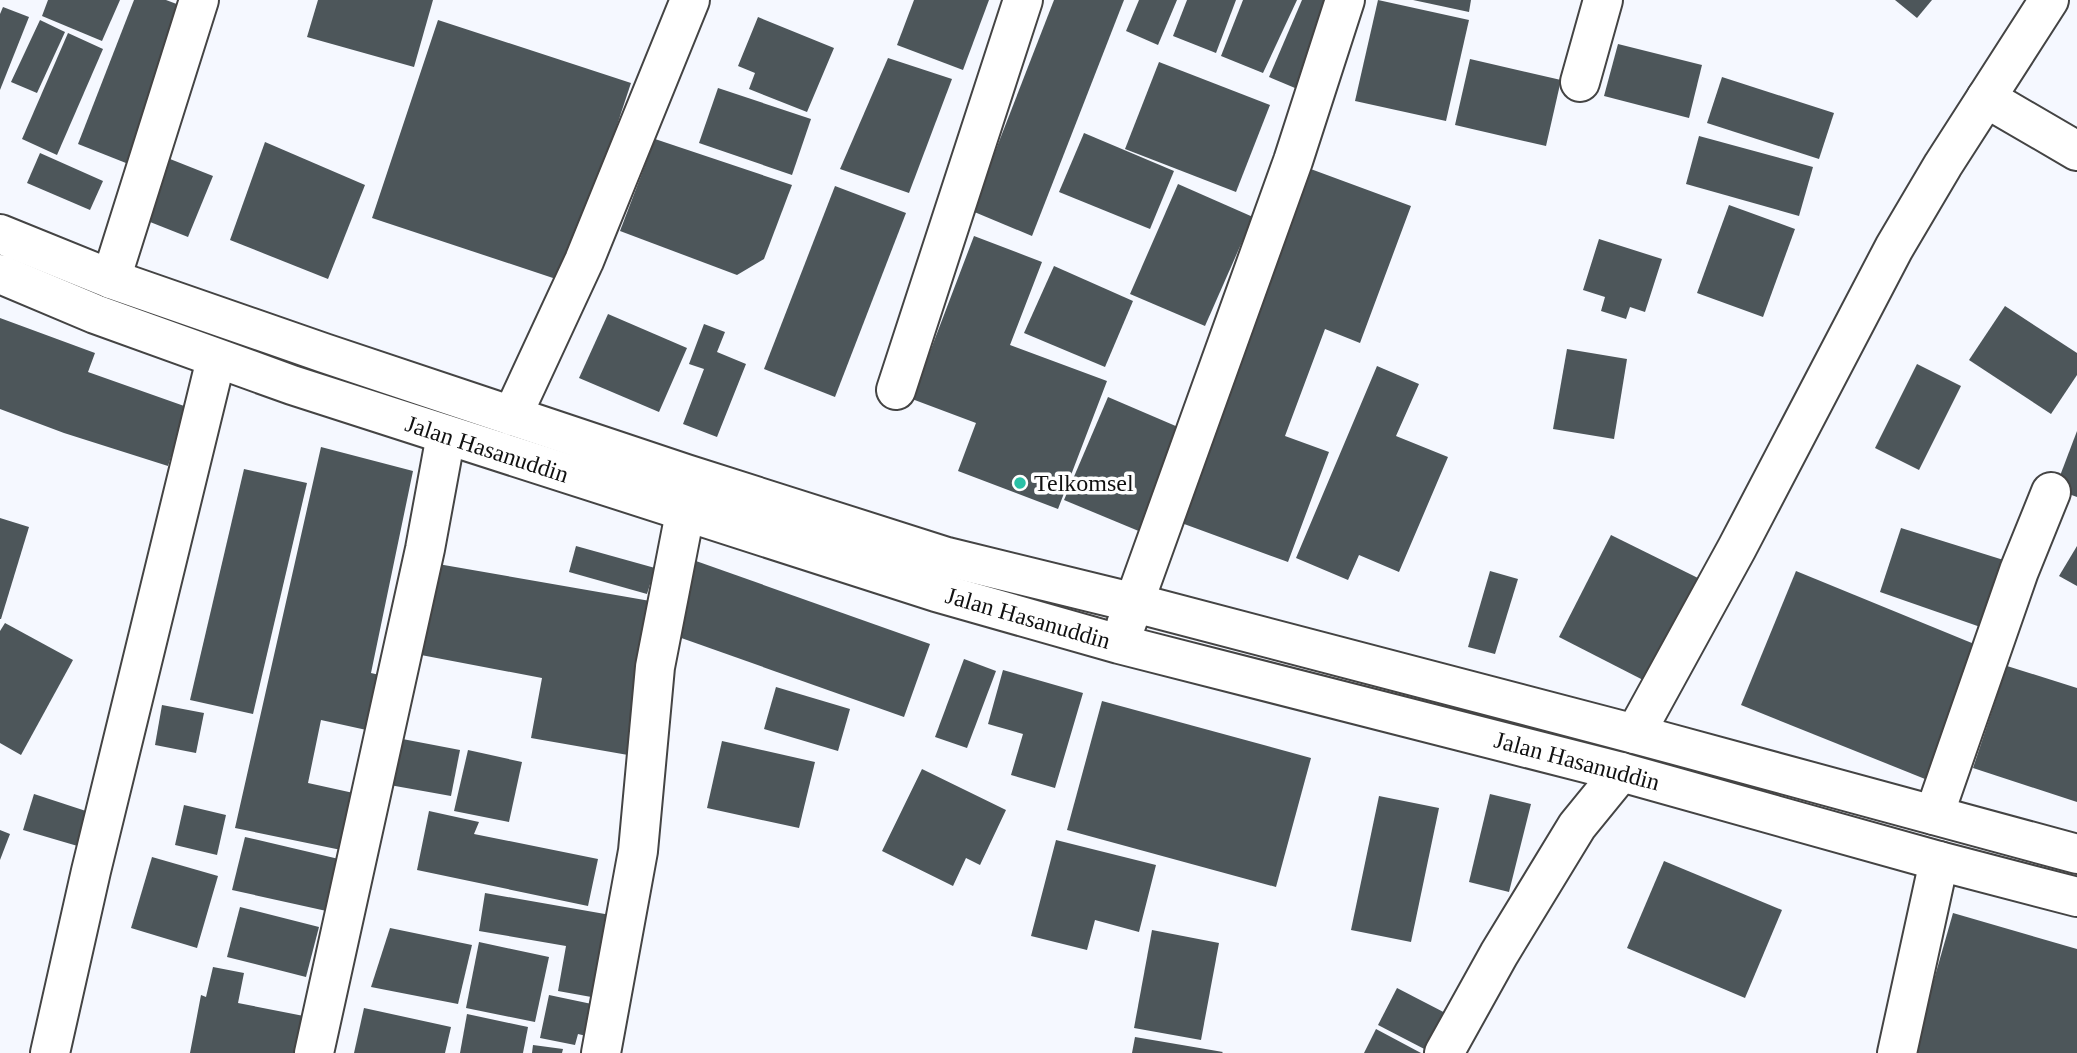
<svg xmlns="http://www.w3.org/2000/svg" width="2077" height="1053" viewBox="0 0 2077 1053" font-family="'Times New Roman',serif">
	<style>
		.building { fill: #4d565a }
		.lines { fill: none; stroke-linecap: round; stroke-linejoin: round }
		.minor-casing { stroke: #444; stroke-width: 42 }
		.minor { stroke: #fff; stroke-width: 38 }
		.poi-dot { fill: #2ac0a6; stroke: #fff; stroke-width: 2.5 }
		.labels { text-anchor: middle; stroke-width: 7; stroke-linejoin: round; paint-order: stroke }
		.street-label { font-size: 24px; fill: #111; stroke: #fff }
		.poi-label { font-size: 24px; fill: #111; stroke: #fff; text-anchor: start }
	</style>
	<rect width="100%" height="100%" fill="#f5f8ff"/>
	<!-- building -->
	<g class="building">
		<polygon points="48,0 120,0 102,41 42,16"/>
		<polygon points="134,0 166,0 190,9 131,165 78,144"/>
		<polygon points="318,0 433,0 414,67 307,37"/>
		<polygon points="914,0 989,0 963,70 897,45"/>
		<polygon points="1054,0 1124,0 1032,236 972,211"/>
		<polygon points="1139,0 1177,0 1158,45 1126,31"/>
		<polygon points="1187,0 1236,0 1216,53 1173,36"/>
		<polygon points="1243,0 1297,0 1263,73 1221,56"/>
		<polygon points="1302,0 1333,0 1295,88 1269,77"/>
		<polygon points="1378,0 1469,20 1446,121 1355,101"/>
		<polygon points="1413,0 1471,0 1469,12"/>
		<polygon points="1895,0 1932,0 1917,18"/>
		<polygon points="3,7 29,17 0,90 0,14"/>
		<polygon points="758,17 834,48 807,112 749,89 755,73 738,66"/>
		<polygon points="40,20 65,32 37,93 11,82"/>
		<polygon points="438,20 631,83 565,282 372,218"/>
		<polygon points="68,33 103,49 57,155 22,139"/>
		<polygon points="1618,44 1702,65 1689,118 1604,96"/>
		<polygon points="888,58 952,79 909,193 840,169"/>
		<polygon points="1470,59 1561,80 1546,146 1455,125"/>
		<polygon points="1159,62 1270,105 1236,192 1125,149"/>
		<polygon points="1722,77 1834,113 1819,159 1707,123"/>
		<polygon points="718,88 811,119 792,175 699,143"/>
		<polygon points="1084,133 1174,171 1150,229 1059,192"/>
		<polygon points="1699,136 1813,167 1799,216 1686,184"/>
		<polygon points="655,139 792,185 764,259 737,275 620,231"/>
		<polygon points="265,142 365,185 328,279 230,240"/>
		<polygon points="40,153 103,181 90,210 27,183"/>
		<polygon points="165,157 213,176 188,237 140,218"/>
		<polygon points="1308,168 1411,206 1360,343 1325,329 1285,436 1329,452 1288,562 1176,521"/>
		<polygon points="1178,184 1253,217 1205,326 1130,294"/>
		<polygon points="835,186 906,213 835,397 764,369"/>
		<polygon points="1729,205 1795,229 1763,317 1697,293"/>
		<polygon points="974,236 1042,262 1010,345 1107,381 1058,509 958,471 976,423 912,399"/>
		<polygon points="1599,239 1662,259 1645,312 1630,307 1626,319 1601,311 1605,297 1583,290"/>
		<polygon points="1054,266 1133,301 1105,367 1024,333"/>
		<polygon points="2005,306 2077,353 2077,375 2051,414 1969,360"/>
		<polygon points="608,314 687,348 659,412 579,378"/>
		<polygon points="0,318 95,353 88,372 187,407 168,466 64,433 0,409"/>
		<polygon points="704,324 725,332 717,352 746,364 717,437 683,424 704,369 689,364"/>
		<polygon points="1567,349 1627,359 1614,439 1553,429"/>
		<polygon points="1917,364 1961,386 1919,470 1875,448"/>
		<polygon points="1377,366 1419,384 1396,436 1448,457 1399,572 1359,555 1348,580 1296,558"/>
		<polygon points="1108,397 1185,430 1141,532 1064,500"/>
		<polygon points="2077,431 2077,497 2055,489"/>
		<polygon points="321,447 413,471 371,673 384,676 371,731 321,720 308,783 358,794 346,851 235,828"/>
		<polygon points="244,469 307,483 253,714 190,700"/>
		<polygon points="0,518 29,527 1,619 0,619"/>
		<polygon points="1901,528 2010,562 1989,630 1880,592"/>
		<polygon points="1611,535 1700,579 1647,682 1559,637"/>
		<polygon points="576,546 655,568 647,594 569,572"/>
		<polygon points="2077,546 2077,586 2059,576"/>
		<polygon points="696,561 930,644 904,717 670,634"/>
		<polygon points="438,564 656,602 628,755 531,738 542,678 421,655"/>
		<polygon points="1490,571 1518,579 1495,654 1468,647"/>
		<polygon points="1796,571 1984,648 1930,781 1741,705"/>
		<polygon points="5,623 73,660 21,755 0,743 0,631"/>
		<polygon points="964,659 996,671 967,748 935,737"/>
		<polygon points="2007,666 2077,688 2077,802 1973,768"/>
		<polygon points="1003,670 1083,693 1055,788 1011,775 1023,734 988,724"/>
		<polygon points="776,687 850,709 838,751 764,729"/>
		<polygon points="1102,701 1311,758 1276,887 1067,830"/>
		<polygon points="162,705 204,713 196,753 155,745"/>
		<polygon points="392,737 460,750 451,796 384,784"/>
		<polygon points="722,741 815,762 799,828 707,808"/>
		<polygon points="468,750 522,762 509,822 454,811"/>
		<polygon points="922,769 1006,810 980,865 966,858 953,886 882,851"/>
		<polygon points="34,794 92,813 81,847 23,830"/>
		<polygon points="1490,794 1531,804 1509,892 1469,882"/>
		<polygon points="1379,796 1439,808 1411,942 1351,930"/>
		<polygon points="184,805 226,815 217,855 175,845"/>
		<polygon points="429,811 479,822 474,834 598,859 588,906 417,870"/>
		<polygon points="0,830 10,834 0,860"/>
		<polygon points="245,837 343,860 331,912 232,890"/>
		<polygon points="1056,840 1156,865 1139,932 1095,920 1087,950 1031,936"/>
		<polygon points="152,857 218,876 197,948 131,928"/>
		<polygon points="1664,861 1782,910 1745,998 1627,948"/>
		<polygon points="485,893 622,917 608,1000 558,991 566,946 479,931"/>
		<polygon points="240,907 319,927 306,977 227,957"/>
		<polygon points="1953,913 2077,949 2077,1053 1913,1053"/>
		<polygon points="390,928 472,945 458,1004 371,987"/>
		<polygon points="1152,930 1219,943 1201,1040 1134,1028"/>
		<polygon points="479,942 549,957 535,1022 466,1008"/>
		<polygon points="213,967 244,973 238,1003 314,1018 307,1053 190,1053 201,995 206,997"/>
		<polygon points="1397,988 1455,1018 1432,1053 1378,1025"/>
		<polygon points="549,995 606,1007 599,1039 578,1034 575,1045 540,1038"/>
		<polygon points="364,1008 451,1027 445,1053 354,1053"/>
		<polygon points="467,1014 528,1027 523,1053 460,1053"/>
		<polygon points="1376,1029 1421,1053 1364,1053"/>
		<polygon points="1135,1037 1223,1052 1222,1053 1132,1053"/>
		<polygon points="533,1045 563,1049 562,1053 532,1053"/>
	</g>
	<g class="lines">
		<!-- minor casing -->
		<g class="minor-casing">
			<g id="minor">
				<polyline points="1580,82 1603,0"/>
				<polyline points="1986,98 2077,151"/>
				<polyline points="0,234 111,279 324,353 686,474 947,557 1135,603 1635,734 2077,854"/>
				<polyline points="0,274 95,314 292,385 936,592 1119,644 1621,772 1939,861 2077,897"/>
				<polyline points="111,279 199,0"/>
				<polyline points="896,390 1023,0"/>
				<polyline points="512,416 584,261 690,0"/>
				<polyline points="1126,625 1293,161 1345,0"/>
				<polyline points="1635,734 1737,548 1894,248 1943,165 2049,0"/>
				<polyline points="1934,815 2019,571 2051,492"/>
				<polyline points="50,1053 91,871 216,359"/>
				<polyline points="314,1053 425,549 446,435"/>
				<polyline points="601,1053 638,851 655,667 685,513"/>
				<polyline points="1444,1053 1499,954 1577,826 1621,772"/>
				<polyline points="1897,1053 1939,861"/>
			</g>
		</g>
		<!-- minor -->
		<use href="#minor" class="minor"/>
	</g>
	<!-- markers -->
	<circle class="poi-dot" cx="1020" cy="483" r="7"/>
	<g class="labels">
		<!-- street labels -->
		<g class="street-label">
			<text transform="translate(487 449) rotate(18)" y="8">Jalan Hasanuddin</text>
			<text transform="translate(1028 618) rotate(16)" y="8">Jalan Hasanuddin</text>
			<text transform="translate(1577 761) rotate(15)" y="8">Jalan Hasanuddin</text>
		</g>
		<!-- poi labels -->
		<g class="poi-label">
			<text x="1034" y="491">Telkomsel</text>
		</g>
	</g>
</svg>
